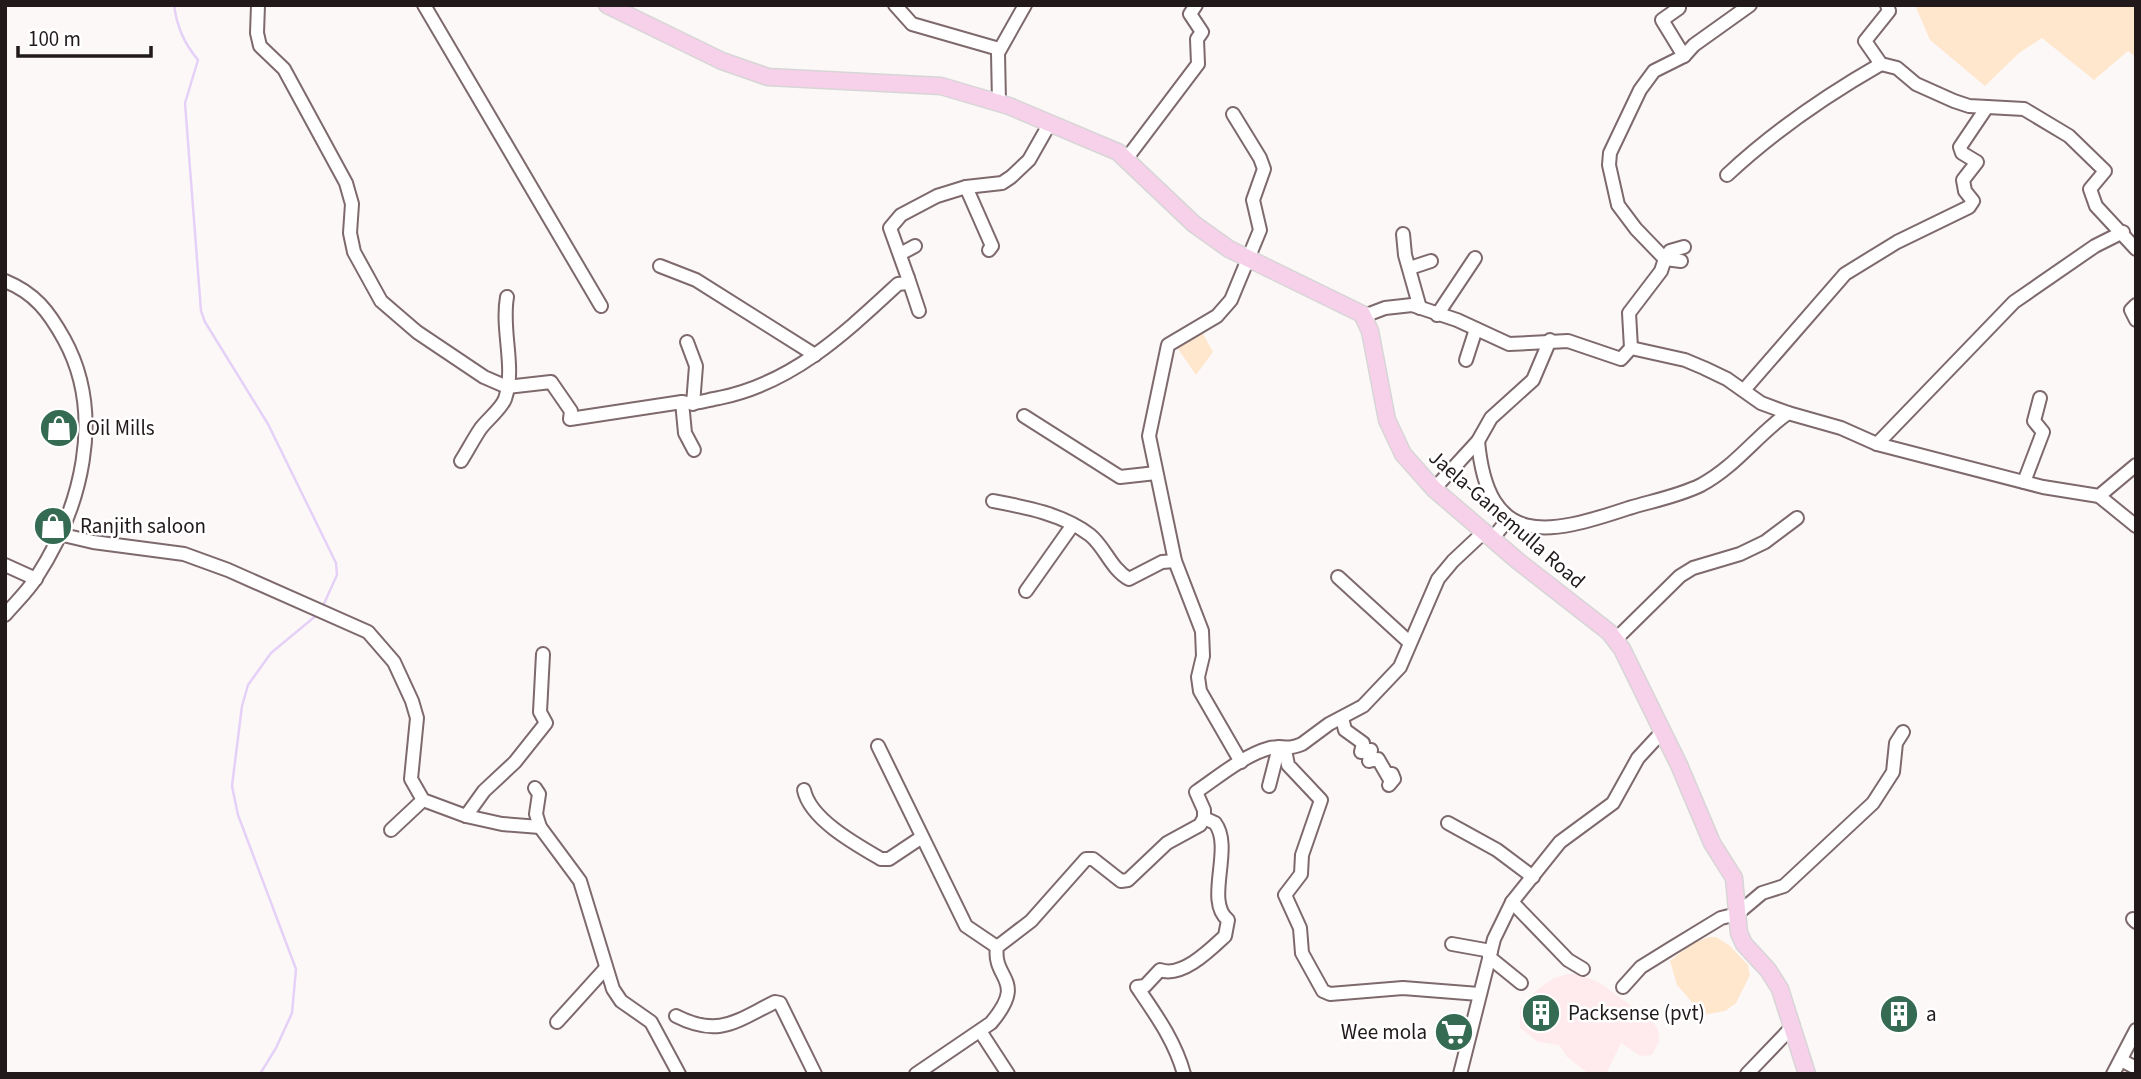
<svg xmlns="http://www.w3.org/2000/svg" width="2141" height="1079" viewBox="0 0 2141 1079" font-family="'Source Sans 3',sans-serif">
	<style>
		.built { fill: #ffebed }
		.green { fill: #fee7cd }
		.lines { fill: none; stroke-linecap: round; stroke-linejoin: round }
		.stream { stroke: #e5d1f7; stroke-width: 2.5 }
		.minor-casing { stroke: #7e696c; stroke-width: 16 }
		.major-casing { stroke: #d7d6d6; stroke-width: 19 }
		.minor { stroke: #fff; stroke-width: 12 }
		.major { stroke: #f7d0ea; stroke-width: 16 }
		.labels { text-anchor: middle; stroke-width: 5; stroke-linejoin: round; paint-order: stroke }
		.poi-label { font-size: 21px; fill: #21191a; stroke: #fff; text-anchor: start }
		.street-label { font-size: 21px; fill: #21191a; stroke: #fff }
	</style>
	<rect width="100%" height="100%" fill="#fdf8f8"/>
	<!-- built -->
	<polygon class="built" points="1568,974 1579,974 1600,983 1651,1020 1658,1029 1659,1042 1652,1055 1640,1056 1621,1043 1606,1074 1589,1074 1567,1057 1559,1045 1538,1042 1520,1028 1520,1007 1538,989 1554,978"/>
	<!-- green -->
	<g class="green">
		<polygon points="1915,5 2136,5 2136,57 2128,51 2094,80 2042,38 2019,53 1985,86 1930,40"/>
		<polygon points="1202,332 1213,352 1196,375 1176,346"/>
		<polygon points="1709,937 1716,937 1729,945 1748,965 1750,975 1736,1003 1725,1011 1703,1015 1677,985 1670,961 1693,943"/>
	</g>
	<g class="lines">
		<!-- stream -->
		<g class="stream">
			<path d="M174 5C177 27 184 43 198 60L185 103 201 311 205 322 268 424 336 563 337 575 322 608"/>
			<polyline points="260,1074 276,1048 292,1013 296,969 238,815 232,786 242,706 248,685 271,653 318,614"/>
		</g>
		<!-- minor casing -->
		<g class="minor-casing">
			<g id="minor">
				<path d="M258 5 257 33 260 46 284 69 346 183 352 204 350 233 354 252 381 301 417 332 484 377 507 387 551 382 571 411 570 419 682 402C696 405 706 400 719 398 793 383 845 333 898 284L907 283 908 278 890 228 901 215 937 196 966 187 1002 183 1011 177 1029 160 1050 123"/>
				<polyline points="424,5 601,306"/>
				<polyline points="895,5 912,24 999,49"/>
				<polyline points="1677,5 1679,8 1662,20 1684,56"/>
				<polyline points="1887,5 1889,11 1865,41 1881,64 1897,68 1916,84 1954,101 1969,106 2024,109 2069,136 2105,171 2090,189 2096,206 2136,249"/>
				<polyline points="999,102 998,53 1025,5"/>
				<polyline points="1233,114 1260,158 1264,169 1253,200 1260,230 1231,300 1217,316 1168,345 1149,436 1175,561 1202,631 1203,656 1198,677 1200,691 1241,762"/>
				<polyline points="1127,158 1198,64 1197,39 1202,32 1190,14 1196,5"/>
				<path d="M1727 175C1774 131 1825 96 1881 64"/>
				<polyline points="966,187 992,246 989,250"/>
				<polyline points="1403,234 1405,255 1420,308"/>
				<polyline points="900,254 915,246"/>
				<polyline points="1681,261 1665,259 1670,251 1684,247"/>
				<polyline points="660,266 696,280 815,355"/>
				<polyline points="1410,268 1431,261"/>
				<polyline points="908,278 919,311"/>
				<path d="M5 281C35 293 49 312 64 339 106 415 81 509 36 578 28 591 15 603 5 615"/>
				<polyline points="2136,305 2131,310 2136,320"/>
				<polyline points="1437,315 1475,258"/>
				<polyline points="1364,316 1385,308 1412,305 1457,320 1509,344 1568,341 1621,359 1631,348 1629,313 1661,271 1665,259 1636,229 1618,205 1609,165 1610,153 1640,90 1654,71 1684,56 1694,45 1750,5"/>
				<polyline points="687,342 696,366 693,404"/>
				<polyline points="1631,348 1685,360 1704,368 1727,379 1761,403 1788,413"/>
				<polyline points="1466,360 1476,329"/>
				<polyline points="1744,390 1845,274 1897,242 1969,207 1973,201 1965,191 1963,180 1977,162 1962,153 1960,147 1987,107"/>
				<polyline points="682,402 685,433 694,450"/>
				<polyline points="1024,416 1120,477 1156,473"/>
				<path d="M1478 441C1488 550 1548 535 1629 508 1652 501 1679 496 1701 485 1735 467 1757 435 1788 413L1841 428 1877 444 2043 487 2099 496 2136 465"/>
				<polyline points="1877,444 2014,302 2095,246 2123,232"/>
				<path d="M461 461C468 450 474 438 481 428 488 419 501 409 505 399 516 367 501 331 507 297"/>
				<polyline points="2024,482 2043,432 2034,421 2040,398"/>
				<polyline points="1434,489 1478,441 1491,418 1533,380 1550,340"/>
				<polyline points="2099,496 2136,526"/>
				<path d="M993 501C1025 507 1063 514 1090 535 1105 547 1111 569 1129 579L1162 562 1175 561"/>
				<polyline points="59,534 93,542 184,554 228,570 368,632 394,662 412,701 417,718 411,779 423,800 466,816 502,824 540,827"/>
				<polyline points="1493,538 1509,518"/>
				<polyline points="5,565 36,579"/>
				<polyline points="1338,577 1409,642"/>
				<polyline points="1026,591 1072,526"/>
				<polyline points="1616,639 1680,576 1693,568 1740,554 1765,542 1797,518"/>
				<polyline points="1342,718 1345,730 1363,743 1361,752 1371,750 1369,761 1378,759 1389,778 1392,774 1394,779 1389,785"/>
				<polyline points="878,746 966,926 997,947"/>
				<polyline points="1285,750 1288,765 1321,800 1302,855 1301,874 1285,895 1300,928 1302,953 1323,991 1330,994 1403,988 1479,994"/>
				<polyline points="1269,786 1279,747"/>
				<polyline points="535,788 539,794 536,814 540,827 580,881 613,989 621,1001 651,1022 679,1074"/>
				<path d="M804 790C810 819 855 844 881 859H889L922 837"/>
				<polyline points="466,816 484,791 515,762 546,723 540,712 543,654"/>
				<polyline points="1448,823 1497,850 1533,877"/>
				<polyline points="391,830 423,800"/>
				<polyline points="1512,902 1568,960 1583,969"/>
				<polyline points="2133,919 2136,922"/>
				<polyline points="1452,944 1491,951"/>
				<polyline points="1489,957 1521,983"/>
				<polyline points="1623,987 1641,967 1670,949 1721,918 1737,914 1762,893 1784,886 1873,803 1893,772 1896,743 1903,732"/>
				<path d="M676 1016C719 1038 736 1021 775 1002L780 1003 815 1074"/>
				<polyline points="557,1022 605,969"/>
				<polyline points="980,1031 1008,1074"/>
				<polyline points="2121,1060 2136,1068"/>
				<path d="M916 1074 991 1023C1028 979 992 980 997 947L1031 921 1086 859H1093L1121 881 1128 880 1167 843 1200 825 1204 818V810L1196 792C1218 777 1244 755 1270 748 1283 745 1286 751 1302 744L1329 724 1363 706 1400 667 1438 579 1453 561 1485 531"/>
				<path d="M1184 1074C1175 1041 1156 1015 1137 987L1145 986 1160 970C1182 978 1210 950 1225 936L1228 920C1204 901 1234 848 1215 823L1204 818"/>
				<polyline points="1460,1074 1494,939 1512,902 1560,842 1613,803 1638,758 1662,732"/>
				<polyline points="1747,1074 1793,1026"/>
				<polyline points="2113,1074 2136,1030"/>
			</g>
		</g>
		<!-- major casing -->
		<g class="major-casing">
			<polyline id="major" points="607,5 722,61 768,77 941,86 1009,106 1118,152 1194,224 1229,249 1362,314 1370,331 1387,420 1403,454 1434,489 1518,561 1609,632 1622,649 1679,765 1712,843 1734,878 1739,933 1744,944 1768,970 1780,989 1807,1074"/>
		</g>
		<!-- minor -->
		<use href="#minor" class="minor"/>
		<!-- major -->
		<use href="#major" class="major"/>
	</g>
	<!-- icons -->
	<defs>
		<g id="shop-disc" transform="scale(2.0125)"><circle r="9.5" fill="#356b52" stroke="#fff"/><path d="M-5-2.5h2.3a2.7 3.5 0 0 1 5.4 0H5L5.5 6h-11ZM-1.5-2.5h3a1.5 2.3 0 0 0-3 0Z" fill="#fff"/></g>
		<g id="building-disc" transform="scale(2.0125)"><circle r="9.5" fill="#356b52" stroke="#fff"/><path d="M-4-6H4V6H1V3H-1V6H-4ZM-2.5-4.3h1.7v1.8h-1.7ZM.8-4.3h1.7v1.8H.8ZM-2.5-1h1.7V.8h-1.7ZM.8-1h1.7V.8H.8Z" fill="#fff"/></g>
		<g id="supermarket-disc" transform="scale(2.0125)"><circle r="9.5" fill="#356b52" stroke="#fff"/><path d="M-6-5.5h2.5l.6 2H6L4.5 2H-2.5L-4.4-4H-6ZM-1.5 3.2a1.3 1.3 0 1 0 .1 0ZM3 3.2a1.3 1.3 0 1 0 .1 0Z" fill="#fff"/></g>
	</defs>
	<g fill-rule="evenodd">
		<use href="#shop-disc" x="59" y="428"/>
		<use href="#shop-disc" x="53" y="526"/>
		<use href="#building-disc" x="1541" y="1013"/>
		<use href="#building-disc" x="1899" y="1014"/>
		<use href="#supermarket-disc" x="1454" y="1032"/>
	</g>
	<g class="labels">
		<!-- poi labels -->
		<g class="poi-label">
			<text x="86" y="435">Oil Mills</text>
			<text x="80" y="533">Ranjith saloon</text>
			<text x="1568" y="1020">Packsense (pvt)</text>
			<text x="1926" y="1021">a</text>
			<text x="1427" y="1039" text-anchor="end">Wee mola</text>
		</g>
		<!-- street labels -->
		<g class="street-label">
			<text transform="translate(1507 519) rotate(41)" y="7">Jaela-Ganemulla Road</text>
		</g>
	</g>
	<!-- border -->
	<rect width="2141" height="1079" fill="none" stroke="#21191a" stroke-width="14"/>
	<!-- scale -->
	<path d="M18 46v10h133v-10" fill="none" stroke="#21191a" stroke-width="3.5"/>
	<text x="28" y="46" font-size="21" fill="#21191a" stroke="#ffffff" stroke-width="5" paint-order="stroke">100 m</text>
</svg>
